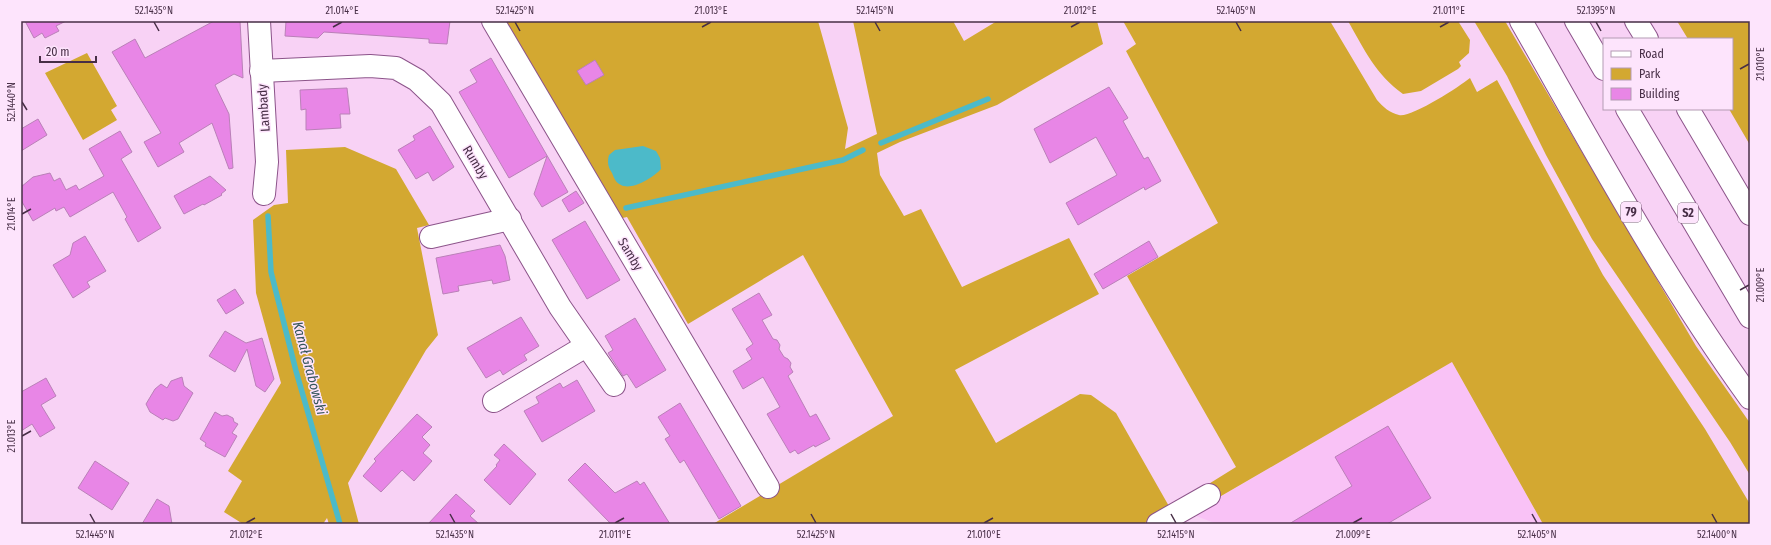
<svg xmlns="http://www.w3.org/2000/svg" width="1771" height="545" viewBox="0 0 1771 545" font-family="'Fira Sans Condensed',sans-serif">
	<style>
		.built { fill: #f9c2f6 }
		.green { fill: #d3a831 }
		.water { fill: #4cbac9 }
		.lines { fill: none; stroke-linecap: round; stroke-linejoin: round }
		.stream { stroke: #4cbac9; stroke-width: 5.5 }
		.building { fill: #e886e6; stroke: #ba80b8 }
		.minor-casing { stroke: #8c548a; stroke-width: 24 }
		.highway-casing { stroke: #8c548a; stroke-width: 24 }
		.minor { stroke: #fff; stroke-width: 22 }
		.highway { stroke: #fff; stroke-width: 22 }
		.ticks { fill: none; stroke: #472e46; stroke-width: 1.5 }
		.labels { text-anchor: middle; stroke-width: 3; stroke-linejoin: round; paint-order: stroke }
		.shield { fill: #fde4fc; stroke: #7e657d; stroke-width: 1 }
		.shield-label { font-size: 12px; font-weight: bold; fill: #472e46 }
		.street-label { font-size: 13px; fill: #472e46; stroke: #fde4fc }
		.water-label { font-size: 14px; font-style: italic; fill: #34555a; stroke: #fde4fc }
		.neatline { fill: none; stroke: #472e46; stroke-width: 1.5 }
		.ticks-label { font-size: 10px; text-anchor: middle; fill: #472e46 }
	</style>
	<rect width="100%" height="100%" fill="#f8d2f5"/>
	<!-- built -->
	<polygon class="built" points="1452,362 1543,524 1217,524 1191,514"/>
	<!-- green -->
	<g class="green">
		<polygon points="501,21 818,21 848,128 845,149 877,134 853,21 953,21 964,41 997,21 1097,21 1103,44 997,105 900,142 877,153 880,175 904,216 921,209 962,287 1069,238 1099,294 955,370 996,443 1080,394 1091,395 1116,413 1170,508 1143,524 713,524 893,416 803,255 688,324 627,217 618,219"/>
		<path d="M1123 21H1330L1377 100C1383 107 1390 113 1399 115 1411 118 1459 87 1470 78L1477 92 1497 80 1603 275 1705 429 1750 504V524H1543L1452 362 1216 499 1207 485 1236 467 1127 276 1218 223 1126 51 1136 44Z"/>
		<path d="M1348 21H1458L1470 40 1469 53 1459 62 1461 66 1458 69 1421 91 1403 94C1376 75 1364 49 1348 21Z"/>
		<polygon points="1474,21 1505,21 1696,346 1750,423 1750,475 1730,442 1592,239 1546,155 1507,76"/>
		<polygon points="1677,21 1750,21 1750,145 1729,109 1732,109 1732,39 1688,39"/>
		<polygon points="87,53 117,106 111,110 117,120 83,140 45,73"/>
		<polygon points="345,147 396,169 429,225 417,228 438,335 426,350 348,483 359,524 329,524 327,518 323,524 243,524 224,512 242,481 228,471 281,383 256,293 253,220 274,205 288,203 286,150"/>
	</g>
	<!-- water -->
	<path class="water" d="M643 146 656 151 660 158 661 169C654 177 632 191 621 185 616 183 614 178 612 173 608 167 607 162 609 155L615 150Z"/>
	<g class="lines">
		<!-- stream -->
		<g class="stream">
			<polyline points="881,143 988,99"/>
			<polyline points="626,208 843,160 863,150"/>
			<polyline points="268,216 271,272 296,371 340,524"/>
		</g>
	</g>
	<!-- building -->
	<g class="building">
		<polygon points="25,21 66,21 56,26 59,31 45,38 42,33 34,38"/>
		<polygon points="214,21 240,21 243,78 234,74 215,85 229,114 233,168 229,169 212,123 179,143 184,152 158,167 144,142 161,133 112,52 135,39 145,58"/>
		<polygon points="286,21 450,21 447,44 429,43 429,39 324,32 318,38 285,36"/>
		<polygon points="491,58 568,192 542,207 534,194 547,156 509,178 459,92 477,82 470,70"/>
		<polygon points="595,60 604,75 586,85 577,71"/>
		<polygon points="1109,87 1128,118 1123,121 1144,159 1148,157 1161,181 1145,190 1144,187 1078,225 1066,203 1117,175 1096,137 1050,163 1034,129"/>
		<polygon points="347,88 350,114 340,114 341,128 306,130 306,109 301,110 300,90"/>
		<polygon points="38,119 47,135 21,151 21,129"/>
		<polygon points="430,126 454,167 433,181 428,172 416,179 398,150 415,140 413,136"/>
		<polygon points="120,131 132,152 121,159 161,228 138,242 125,219 127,217 113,192 70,217 64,207 56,211 55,208 33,221 21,200 21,187 33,177 50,173 54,181 60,178 66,190 76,185 79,190 104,176 89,149"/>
		<polygon points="210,176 226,190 221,194 222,195 204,205 203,204 184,214 174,196"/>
		<polygon points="576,191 584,203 569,212 562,200"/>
		<polygon points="585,221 620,280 587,299 552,240"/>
		<polygon points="85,236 106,271 87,282 90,287 73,298 53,265 70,255 73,243"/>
		<polygon points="1149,241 1158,257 1103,289 1094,274"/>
		<polygon points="500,245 505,256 510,280 493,284 492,280 458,286 459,291 443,294 436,258"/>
		<polygon points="235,289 244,303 226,314 217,300"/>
		<polygon points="759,293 772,315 762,320 773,339 777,340 780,345 779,349 784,357 788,359 791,363 790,367 793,372 788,376 810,417 816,414 830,439 815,447 814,445 798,454 795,450 790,453 767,414 780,407 763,377 743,389 733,371 752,359 746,349 753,344 732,309"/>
		<polygon points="521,317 539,346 524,355 527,360 512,369 503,375 500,370 486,378 467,348"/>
		<polygon points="635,318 666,370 636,388 627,374 623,376 608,353 613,350 605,336"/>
		<polygon points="225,331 246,343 262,338 274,379 265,392 256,386 247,349 235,372 209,356"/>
		<polygon points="182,377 184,386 193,393 178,419 173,421 165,418 163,420 150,412 146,404 155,389 161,384 167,388 171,381"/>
		<polygon points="46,378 56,396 41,405 55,428 40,437 32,424 21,431 21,392"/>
		<polygon points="577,380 595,411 542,442 524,411 539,403 536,397 560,383 563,388"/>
		<polygon points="680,403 741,506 719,519 684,460 680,463 665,439 670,436 658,417"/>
		<polygon points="215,412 222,416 227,415 233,418 234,422 238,424 232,433 237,436 225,457 205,446 206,443 200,439"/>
		<polygon points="417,414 432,427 422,437 430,445 423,453 432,461 414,481 402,470 381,492 363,476 376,461 374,459"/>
		<polygon points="1388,426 1431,498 1387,524 1289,524 1352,486 1335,457"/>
		<polygon points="504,444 536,474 510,505 484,480 497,466 496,465 500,460 494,455"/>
		<polygon points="95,461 129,483 112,510 78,488"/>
		<polygon points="585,463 615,493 637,481 640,485 644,482 670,524 611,524 568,480"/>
		<polygon points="456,494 475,511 470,516 479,524 428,524"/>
		<polygon points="157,499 169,506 172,524 142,524"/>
	</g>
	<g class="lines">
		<!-- minor casing -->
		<g class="minor-casing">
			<g id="minor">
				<polyline points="259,21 267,162 264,194"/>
				<polyline points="493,21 768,487"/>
				<polyline points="261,71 370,66 396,68 417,80 441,103 560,307 614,385"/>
				<polyline points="431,237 510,219"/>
				<polyline points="494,401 586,346"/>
				<polyline points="1158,524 1209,495"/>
			</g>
		</g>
		<!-- highway casing -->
		<g class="highway-casing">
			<g id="highway">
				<path d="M1521 21C1594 149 1664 279 1750 398"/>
				<polyline points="1576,21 1604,69"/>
				<polyline points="1636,21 1647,39"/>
				<polyline points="1627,109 1750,317"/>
				<polyline points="1688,109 1750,214"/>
			</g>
		</g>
		<!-- minor -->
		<use href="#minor" class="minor"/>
		<!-- highway -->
		<use href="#highway" class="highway"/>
	</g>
	<!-- ticks -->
	<path class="ticks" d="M154 22 159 31M515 22 520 31M875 22 880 31M1236 22 1241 31M1596 22 1601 31M333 27 342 22M702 27 711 22M1071 27 1080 22M1440 27 1449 22M1740 69 1749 64M22 102 27 110M22 214 31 209M1740 290 1749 285M22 436 31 431M90 514 95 523M450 514 455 523M811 514 816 523M1171 514 1176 523M1532 514 1537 523M1712 514 1717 523M246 523 255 518M615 523 624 518M984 523 993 518M1353 523 1362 518"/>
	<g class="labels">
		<!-- shield labels -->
		<g class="shield">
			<rect x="1621" y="202" width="20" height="20" rx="3"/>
			<rect x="1678" y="203" width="20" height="20" rx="3"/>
		</g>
		<g class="shield-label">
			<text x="1631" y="216">79</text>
			<text x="1688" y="217">S2</text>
		</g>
		<!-- street labels -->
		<g class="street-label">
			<text transform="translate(263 108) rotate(-94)" y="5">Lambady</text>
			<text transform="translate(476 162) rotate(59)" y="5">Rumby</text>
			<text transform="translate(631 254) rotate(59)" y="5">Samby</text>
		</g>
		<!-- water labels -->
		<g class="water-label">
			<text transform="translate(310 368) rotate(75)" y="5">Kanał Grabowski</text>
		</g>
	</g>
	<!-- border -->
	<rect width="1771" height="545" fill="none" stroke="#fde4fc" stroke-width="44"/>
	<!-- legend -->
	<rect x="1603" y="38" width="130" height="72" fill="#fde4fc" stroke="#b49bb3"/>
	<rect x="1611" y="51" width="20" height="6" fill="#ffffff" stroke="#b49bb3"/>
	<text x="1639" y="58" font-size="12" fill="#472e46">Road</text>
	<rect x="1611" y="68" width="20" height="12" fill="#d3a831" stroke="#b49bb3"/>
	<text x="1639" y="78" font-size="12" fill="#472e46">Park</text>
	<rect x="1611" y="88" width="20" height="12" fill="#e886e6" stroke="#b49bb3"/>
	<text x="1639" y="98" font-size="12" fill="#472e46">Building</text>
	<!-- scale -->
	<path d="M40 56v6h56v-6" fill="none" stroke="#472e46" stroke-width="2"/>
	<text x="46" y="56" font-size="12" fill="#472e46" stroke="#fde4fc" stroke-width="3" paint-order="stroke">20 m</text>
	<rect x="22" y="22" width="1727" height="501" class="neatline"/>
	<g class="ticks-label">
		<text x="154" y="14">52.1435°N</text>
		<text x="342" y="14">21.014°E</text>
		<text x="515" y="14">52.1425°N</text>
		<text x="711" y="14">21.013°E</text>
		<text x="875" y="14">52.1415°N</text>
		<text x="1080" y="14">21.012°E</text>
		<text x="1236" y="14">52.1405°N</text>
		<text x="1449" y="14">21.011°E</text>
		<text x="1596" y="14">52.1395°N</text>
		<text transform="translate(1760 64) rotate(-90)" y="4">21.010°E</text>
		<text transform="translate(11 102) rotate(-90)" y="4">52.1440°N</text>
		<text transform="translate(11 214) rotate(-90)" y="4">21.014°E</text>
		<text transform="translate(1760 285) rotate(-90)" y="4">21.009°E</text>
		<text transform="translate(11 436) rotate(-90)" y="4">21.013°E</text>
		<text x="95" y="538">52.1445°N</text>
		<text x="246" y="538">21.012°E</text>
		<text x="455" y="538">52.1435°N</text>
		<text x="615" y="538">21.011°E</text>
		<text x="816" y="538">52.1425°N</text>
		<text x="984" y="538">21.010°E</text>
		<text x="1176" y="538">52.1415°N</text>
		<text x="1353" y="538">21.009°E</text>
		<text x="1537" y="538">52.1405°N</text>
		<text x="1717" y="538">52.1400°N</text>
	</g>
</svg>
